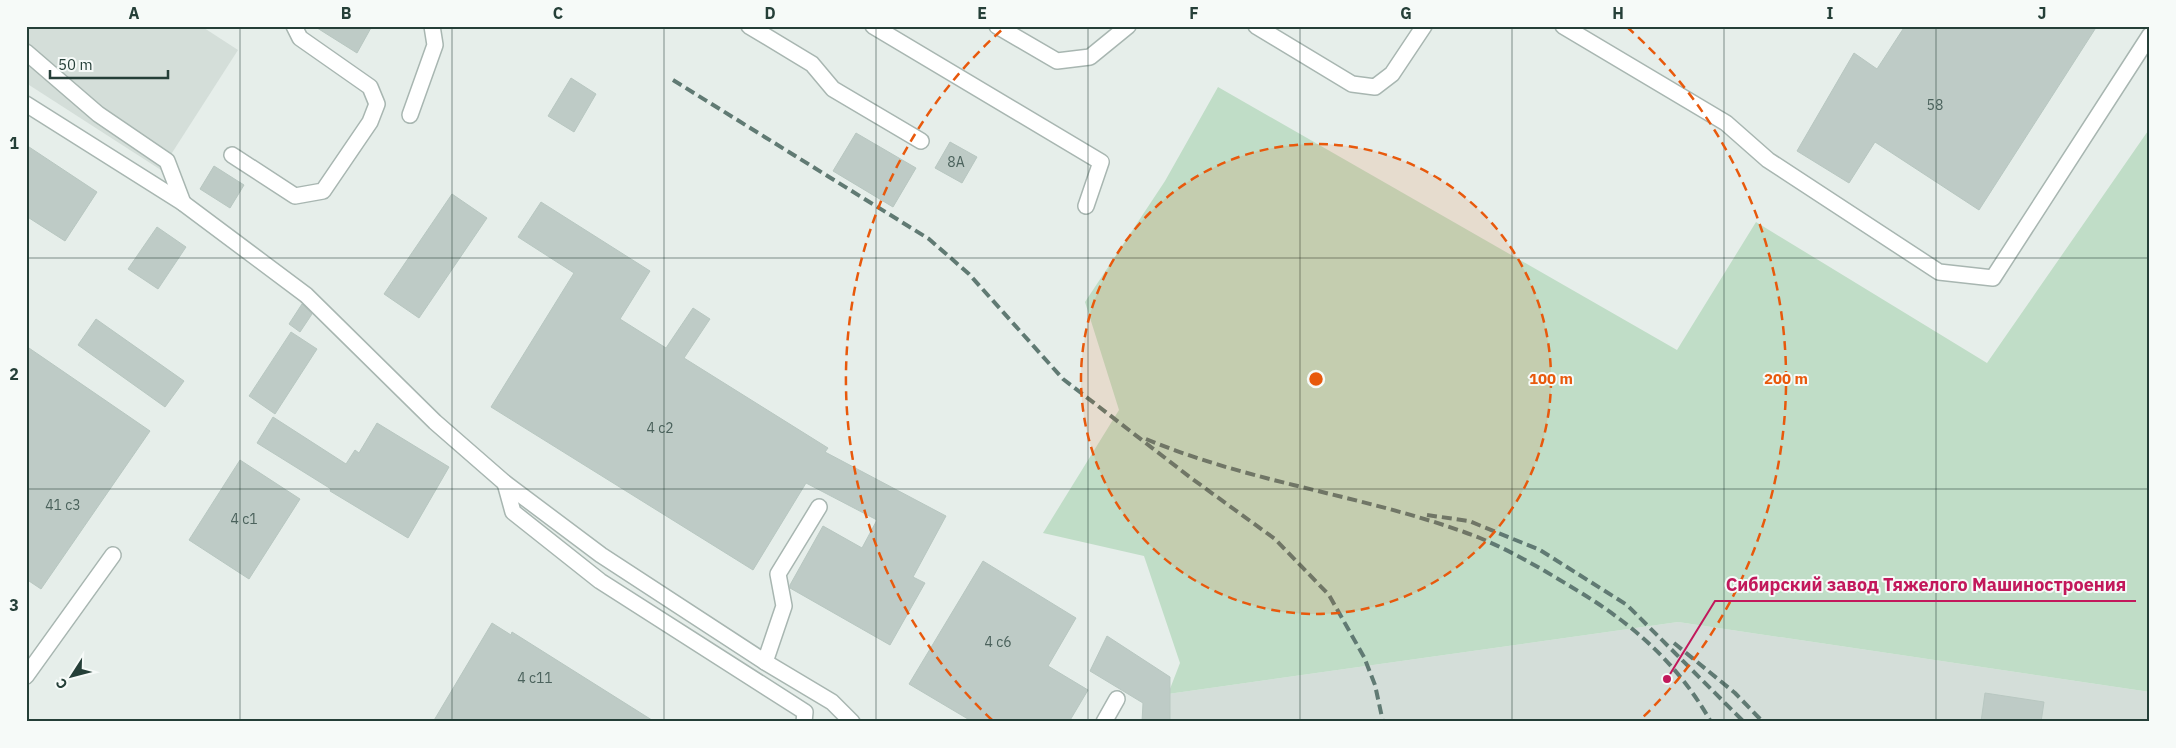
<svg xmlns="http://www.w3.org/2000/svg" width="2176" height="748" viewBox="0 0 2176 748" font-family="'IBM Plex Sans',sans-serif">
	<style>
		.built { fill: #d4ded9 }
		.green { fill: #c0ddc7 }
		.building { fill: #becbc6; stroke: #b8c7c1 }
		.lines { fill: none; stroke-linecap: round; stroke-linejoin: round }
		.minor-casing { stroke: #a8b6b1; stroke-width: 18 }
		.minor { stroke: #fff; stroke-width: 15 }
		.rail { stroke: #607a73; stroke-width: 4; stroke-dasharray: 10 5; stroke-linecap: butt }
		.grid { fill: none; stroke: #253f38; stroke-width: 1; stroke-opacity: 0.55 }
		.ring { fill: none; stroke: #e8590c; stroke-width: 2.5; stroke-dasharray: 9 6 }
		.labels { text-anchor: middle; stroke-width: 4; stroke-linejoin: round; paint-order: stroke }
		.number-label { font-size: 14px; fill: #4b625c }
		.centre { fill: #e8590c; stroke: #f6faf8; stroke-width: 2.5 }
		.ring-label { font-size: 15px; text-anchor: middle; font-weight: bold; fill: #e8590c; stroke: #f6faf8; stroke-width: 4; stroke-linejoin: round; paint-order: stroke }
		.leader { fill: none; stroke: #c2185b; stroke-width: 2 }
		.callout-dot { fill: #c2185b; stroke: #f6faf8; stroke-width: 2 }
		.callout-label { font-size: 18px; text-anchor: middle; font-weight: bold; fill: #c2185b; stroke: #f6faf8; stroke-width: 4; stroke-linejoin: round; paint-order: stroke }
		.neatline { fill: none; stroke: #253f38; stroke-width: 2 }
		.grid-label { font-size: 16px; text-anchor: middle; font-weight: bold; fill: #253f38 }
	</style>
	<rect width="100%" height="100%" fill="#e6eeea"/>
	<!-- built -->
	<g class="built">
		<polygon points="26,26 201,26 238,50 161,170 26,83"/>
		<polygon points="1678,622 2150,692 2150,722 1169,722 1168,694"/>
	</g>
	<!-- green -->
	<polygon class="green" points="1218,87 1677,350 1756,222 1987,363 2150,128 2150,692 1678,622 1168,694 1180,663 1144,556 1043,533 1119,410 1085,302 1165,181"/>
	<!-- building -->
	<g class="building">
		<polygon points="314,26 372,26 357,53"/>
		<polygon points="1905,26 2097,26 1979,210 1875,142 1849,183 1797,151 1854,53 1877,69"/>
		<polygon points="571,78 596,94 574,132 548,116"/>
		<polygon points="856,133 916,168 893,207 833,171"/>
		<polygon points="950,142 977,157 962,183 935,168"/>
		<polygon points="26,145 97,192 65,241 26,216"/>
		<polygon points="214,166 244,185 230,208 200,189"/>
		<polygon points="452,194 487,218 419,318 384,294"/>
		<polygon points="541,202 650,271 620,319 666,348 693,308 710,319 684,358 828,448 825,452 946,516 913,577 925,583 890,645 790,588 790,585 823,526 862,548 877,520 806,483 753,570 491,407 574,273 518,237"/>
		<polygon points="157,227 186,247 158,289 128,269"/>
		<polygon points="302,304 312,314 300,332 289,324"/>
		<polygon points="96,319 184,381 165,407 78,345"/>
		<polygon points="291,332 317,349 275,414 249,396"/>
		<polygon points="26,346 150,431 41,589 26,579"/>
		<polygon points="273,417 346,464 355,450 359,453 377,423 449,467 408,538 330,491 331,489 257,443"/>
		<polygon points="240,460 300,499 249,579 189,540"/>
		<polygon points="983,561 1076,618 1048,666 1088,690 1069,722 973,722 909,684"/>
		<polygon points="492,623 511,635 512,632 655,722 433,722"/>
		<polygon points="1107,636 1170,677 1170,722 1142,722 1143,703 1090,671"/>
		<polygon points="1985,693 2044,702 2041,722 1981,722"/>
	</g>
	<g class="lines">
		<!-- minor casing -->
		<g class="minor-casing">
			<g id="minor">
				<polyline points="749,26 812,64 833,89 921,141"/>
				<polyline points="873,26 1101,162 1086,206"/>
				<polyline points="997,26 1057,61 1090,57 1128,26"/>
				<polyline points="1256,26 1352,84 1375,87 1392,74 1424,26"/>
				<polyline points="1563,26 1726,123 1768,160 1939,272 1993,278 2150,35"/>
				<polyline points="26,52 98,114 167,161 183,203"/>
				<polyline points="26,104 183,203 306,295 435,422 505,483 601,555 765,662 832,702 852,722"/>
				<polyline points="410,115 435,45 432,26"/>
				<polyline points="232,155 295,196 323,191 370,122 377,104 370,87 300,38 294,26"/>
				<polyline points="505,483 513,512 600,581 805,712 804,722"/>
				<polyline points="765,662 784,606 778,574 819,507"/>
				<polyline points="26,676 113,555"/>
				<polyline points="1104,722 1117,699"/>
			</g>
		</g>
		<!-- minor -->
		<use href="#minor" class="minor"/>
		<!-- rail -->
		<g class="rail">
			<polyline points="673,80 929,239 969,274 1063,379 1191,478 1275,539 1329,595 1364,657 1375,685 1383,722"/>
			<path d="M1146 439C1248 482 1361 495 1464 532 1504 546 1542 569 1578 591 1633 624 1679 665 1711 722"/>
			<polyline points="1427,515 1469,521 1540,550 1627,605 1744,722"/>
			<polyline points="1674,643 1735,693 1763,722"/>
		</g>
	</g>
	<!-- grid -->
	<path class="grid" d="M240 26V722M452 26V722M664 26V722M876 26V722M1088 26V722M1300 26V722M1512 26V722M1724 26V722M1936 26V722M26 258H2150M26 489H2150"/>
	<!-- distance rings -->
	<circle cx="1316" cy="379" r="235" fill="#e8590c" fill-opacity=".12"/>
	<g class="ring">
		<circle cx="1316" cy="379" r="235"/>
		<path d="M992 720A470 470 0 0 1 1005 27M1627 27A470 470 0 0 1 1640 720"/>
	</g>
	<g class="labels">
		<!-- number labels -->
		<g class="number-label">
			<text x="1935" y="110">58</text>
			<text x="956" y="167">8А</text>
			<text x="660" y="433">4 с2</text>
			<text x="63" y="510">41 с3</text>
			<text x="244" y="524">4 с1</text>
			<text x="998" y="647">4 с6</text>
			<text x="535" y="683">4 с11</text>
		</g>
	</g>
	<circle cx="1316" cy="379" r="8" class="centre"/>
	<g class="ring-label">
		<text x="1551" y="384">100 m</text>
		<text x="1786" y="384">200 m</text>
	</g>
	<!-- callouts -->
	<path class="leader" d="M1667 679L1715 601H2136"/>
	<circle class="callout-dot" cx="1667" cy="679" r="5"/>
	<g class="callout-label">
		<text x="1926" y="591">Сибирский завод Тяжелого Машиностроения</text>
	</g>
	<!-- border -->
	<rect width="2176" height="748" fill="none" stroke="#f6faf8" stroke-width="55"/>
	<!-- north arrow -->
	<g transform="translate(72 676) rotate(234)" stroke="#f6faf8" stroke-width="4" paint-order="stroke">
	<path d="M0-4L9 19L0 12L-9 19Z" fill="#253f38"/>
	<text y="-8" font-size="14" font-weight="bold" text-anchor="middle" fill="#253f38">С</text>
	</g>
	<!-- scale -->
	<path d="M50 70v8h118v-8" fill="none" stroke="#253f38" stroke-width="2.5"/>
	<text x="58" y="70" font-size="15" fill="#253f38" stroke="#f6faf8" stroke-width="4" paint-order="stroke">50 m</text>
	<rect x="28" y="28" width="2120" height="692" class="neatline"/>
	<g class="grid-label">
		<text x="134" y="19">A</text>
		<text x="346" y="19">B</text>
		<text x="558" y="19">C</text>
		<text x="770" y="19">D</text>
		<text x="982" y="19">E</text>
		<text x="1194" y="19">F</text>
		<text x="1406" y="19">G</text>
		<text x="1618" y="19">H</text>
		<text x="1830" y="19">I</text>
		<text x="2042" y="19">J</text>
		<text x="14" y="149">1</text>
		<text x="14" y="380">2</text>
		<text x="14" y="611">3</text>
	</g>
</svg>
